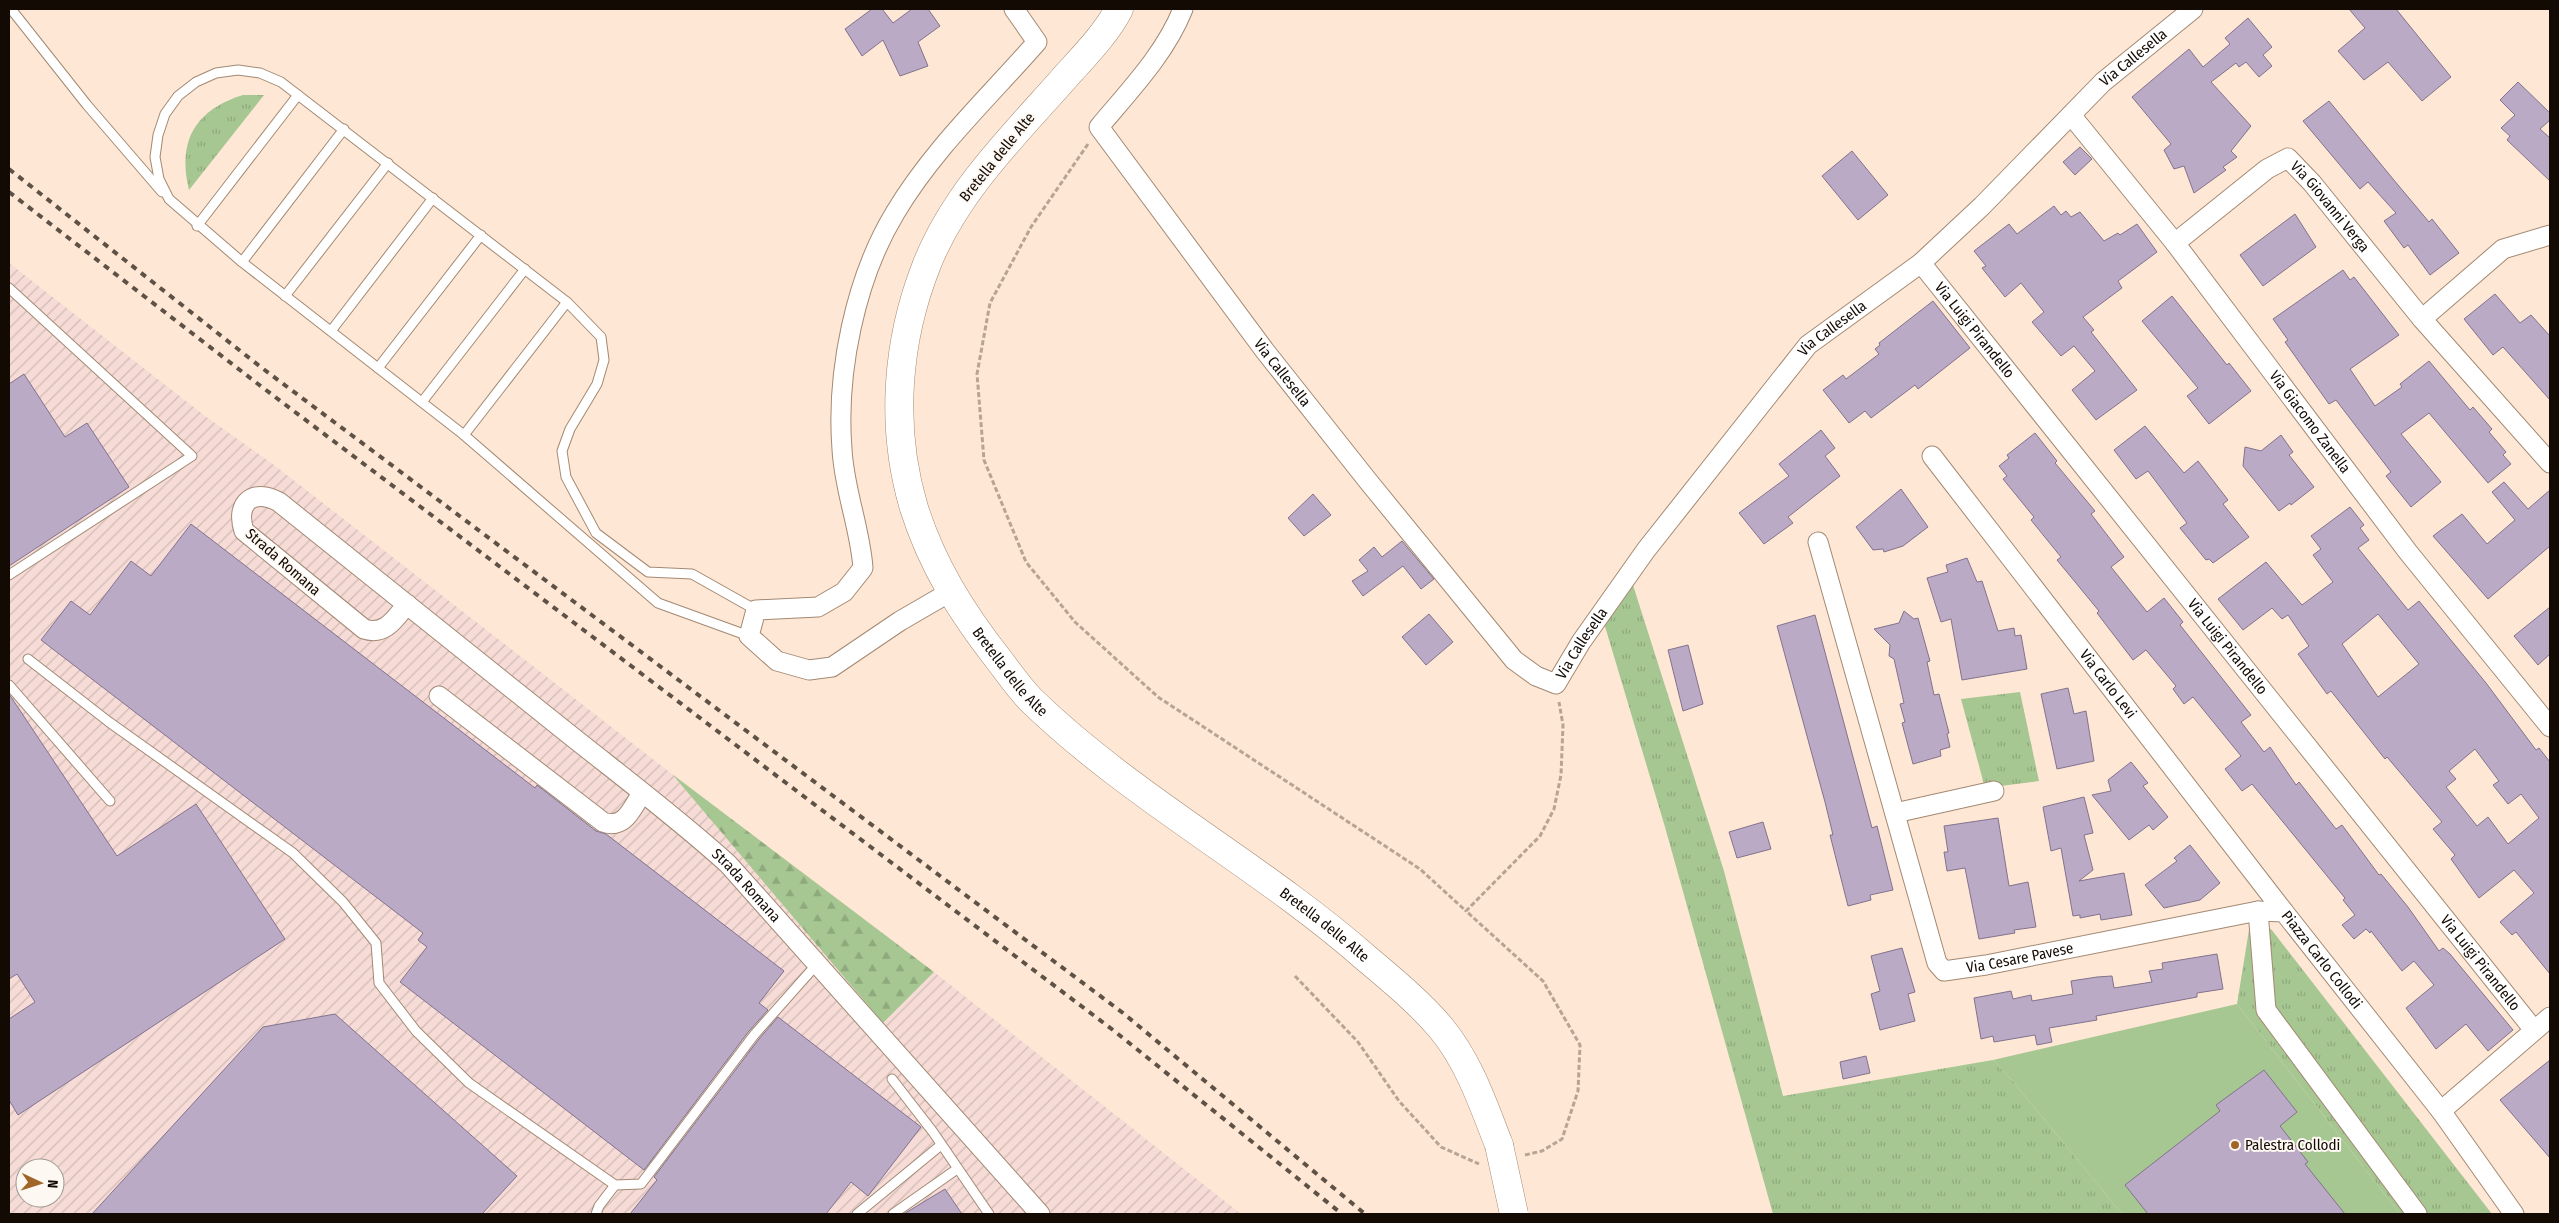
<svg xmlns="http://www.w3.org/2000/svg" width="2559" height="1223" viewBox="0 0 2559 1223" font-family="'Fira Sans Condensed',sans-serif">
	<style>
		.industrial { fill: url(#industrial-furrows); fill-rule: evenodd }
		.grass { fill: url(#grass-tufts) }
		.forest { fill: url(#forest-firs) }
		.garden { fill: #a6c692 }
		.building { fill: #bbaac6; stroke: #82728d; fill-rule: evenodd }
		.lines { fill: none; stroke-linecap: round; stroke-linejoin: round }
		.lane-casing { stroke: #a38973; stroke-width: 11 }
		.street-casing { stroke: #a38973; stroke-width: 21 }
		.primary-casing { stroke: #a38973; stroke-width: 29 }
		.path { stroke: #b7a495; stroke-width: 3; stroke-dasharray: 5 2.5; stroke-linecap: butt }
		.lane { stroke: #fff; stroke-width: 9 }
		.street { stroke: #fff; stroke-width: 19 }
		.primary { stroke: #fff; stroke-width: 28 }
		.rail { stroke: #5e5146; stroke-width: 4; stroke-dasharray: 6 6; stroke-linecap: butt }
		.primary-bridge-casing { stroke: #a38973; stroke-width: 29; stroke-linecap: butt }
		.primary-bridge { stroke: #fff; stroke-width: 28 }
		.poi-dot { fill: #a16627; stroke: #fef8f3; stroke-width: 2 }
		.labels { text-anchor: middle; stroke-width: 4; stroke-linejoin: round; paint-order: stroke }
		.street-label { font-size: 15px; fill: #130a04; stroke: #fef8f3 }
		.poi-label { font-size: 15px; fill: #130a04; stroke: #fef8f3; text-anchor: start }
	</style>
	<defs>
		<pattern id="industrial-furrows" width="10" height="10" patternUnits="userSpaceOnUse" patternTransform="scale(1.25)"><rect width="10" height="10" fill="#f6dbd6"/><path d="M-1 1l2-2M0 10L10 0M9 11l2-2" fill="none" stroke="#d2bbb6"/></pattern>
		<pattern id="grass-tufts" width="24" height="20" patternUnits="userSpaceOnUse" patternTransform="scale(1.25)"><rect width="24" height="20" fill="#a6c692"/><path d="M3 7l-1-3M5 7V3M7 7l1-3M15 17l-1-3M17 17v-4M19 17l1-3" fill="none" stroke="#8ea97c"/></pattern>
		<pattern id="forest-firs" width="22" height="20" patternUnits="userSpaceOnUse" patternTransform="scale(1.25)"><rect width="22" height="20" fill="#a6c692"/><path d="M5 1l3.5 6h-7zM16 11l3.5 6h-7z" fill="#8ea97c"/></pattern>
	</defs>
	<rect width="100%" height="100%" fill="#fee7d4"/>
	<!-- industrial -->
	<path class="industrial" d="M9 263 205 416 274 465 672 774 883 1023 934 972 1241 1214H9ZM25 1168H55V1198H25Z"/>
	<!-- grass -->
	<g class="grass">
		<path d="M243 95H264L189 190C177 141 195 110 243 95Z"/>
		<polygon points="1632,582 1724,871 1783,1096 1993,1060 2011,1079 2122,1214 1773,1214 1665,827 1604,623"/>
		<polygon points="2020,692 2039,781 1985,788 1961,699"/>
		<polygon points="2271,929 2492,1214 2400,1214 2237,1004 2249,930"/>
	</g>
	<!-- forest -->
	<polygon class="forest" points="672,774 934,972 883,1023"/>
	<!-- garden -->
	<polygon class="garden" points="2237,1004 2400,1214 2122,1214 2011,1079 1993,1060"/>
	<!-- building -->
	<g class="building">
		<polygon points="872,9 882,9 893,23 912,9 928,9 940,26 918,42 928,66 900,76 883,40 862,56 845,29"/>
		<polygon points="2349,9 2396,9 2451,77 2422,101 2388,62 2364,80 2338,51 2365,28"/>
		<polygon points="2248,18 2272,47 2263,55 2272,66 2259,77 2246,62 2239,67 2236,63 2211,82 2251,126 2231,151 2237,157 2223,167 2226,170 2194,193 2184,166 2174,169 2164,150 2171,144 2132,97 2189,49 2203,67 2230,44 2225,38"/>
		<polygon points="2518,82 2550,113 2550,120 2540,129 2550,138 2550,181 2507,140 2510,136 2501,128 2515,115 2500,100"/>
		<polygon points="2329,101 2393,179 2429,222 2432,219 2459,253 2430,275 2408,245 2404,248 2384,221 2396,213 2368,182 2360,189 2303,121"/>
		<polygon points="2080,147 2092,159 2075,175 2063,162"/>
		<polygon points="1852,151 1888,195 1858,220 1822,176"/>
		<polygon points="2054,206 2061,215 2066,211 2071,217 2080,212 2104,241 2118,233 2120,235 2137,224 2157,252 2118,281 2122,288 2083,317 2094,330 2091,332 2137,390 2096,420 2072,390 2095,371 2074,346 2061,356 2032,322 2044,312 2021,283 2005,297 1982,268 1986,266 1974,251 2009,224 2017,234"/>
		<polygon points="2295,214 2316,247 2263,286 2240,255"/>
		<polygon points="2343,270 2350,280 2354,277 2399,335 2350,369 2375,406 2402,387 2400,384 2429,361 2470,410 2473,407 2492,429 2489,432 2506,452 2503,455 2511,464 2488,483 2429,413 2401,434 2441,482 2411,507 2386,476 2391,472 2336,400 2329,404 2285,342 2288,340 2273,319"/>
		<polygon points="2495,294 2520,323 2531,315 2550,336 2550,400 2503,347 2493,355 2464,319"/>
		<polygon points="2172,296 2227,365 2229,363 2251,391 2209,424 2187,396 2198,388 2142,321"/>
		<polygon points="1933,301 1970,348 1918,389 1915,385 1871,418 1865,411 1849,423 1823,390 1843,375 1846,379 1879,354 1875,349 1880,345 1879,343"/>
		<polygon points="24,374 65,437 87,423 129,487 9,566 9,384"/>
		<polygon points="2145,426 2184,473 2198,461 2228,500 2223,504 2249,537 2213,563 2209,559 2206,560 2180,528 2187,523 2148,471 2136,479 2114,450"/>
		<polygon points="1821,430 1835,448 1825,456 1840,476 1788,517 1793,523 1764,544 1739,513 1789,476 1779,464"/>
		<polygon points="2035,433 2057,461 2055,463 2095,511 2091,514 2124,557 2111,567 2147,612 2164,598 2183,622 2180,625 2251,715 2241,722 2264,752 2270,747 2296,785 2299,782 2336,829 2342,825 2379,875 2381,874 2408,907 2439,951 2443,948 2450,954 2513,1030 2488,1051 2466,1024 2436,1049 2406,1008 2434,985 2414,961 2402,971 2371,931 2370,933 2366,929 2354,939 2342,925 2355,915 2343,900 2345,898 2252,784 2242,791 2225,769 2241,756 2193,697 2184,704 2173,689 2176,686 2146,650 2133,660 2097,613 2099,611 2057,560 2061,557 2031,520 2034,517 2003,479 2007,476 1999,466 2009,458 2007,455"/>
		<polygon points="2281,435 2293,452 2289,455 2314,487 2291,505 2290,503 2279,511 2243,466 2245,447 2261,451"/>
		<polygon points="2504,482 2528,509 2550,490 2550,546 2488,599 2433,536 2462,514 2487,544 2515,520 2492,492"/>
		<polygon points="1901,489 1928,527 1903,546 1884,552 1883,549 1873,550 1856,527"/>
		<polygon points="1313,494 1331,515 1304,536 1288,518"/>
		<path d="M2350 507 2364 525 2360 528 2369 540 2358 548 2408 610 2419 601 2486 683 2536 750 2539 748 2550 762V974L2516 932 2512 935 2500 922 2534 893 2514 870 2479 898 2451 859 2455 855 2433 829 2442 822 2387 757 2385 759 2331 691 2327 694 2298 654 2309 646 2288 615 2282 619 2272 608 2243 630 2218 599 2266 562 2302 605 2333 582 2313 555 2321 549 2311 536ZM2378 614 2419 664 2378 697 2342 644ZM2475 749 2499 781 2493 785 2508 804 2521 794 2539 818 2508 844 2488 817 2477 826 2446 787 2456 779 2449 771Z"/>
		<polygon points="191,524 535,788 537,785 596,831 606,834 784,971 759,1003 768,1010 749,1031 644,1170 400,982 427,947 418,940 423,933 41,640 71,601 90,615 131,561 151,576"/>
		<polygon points="1402,541 1434,579 1421,589 1403,566 1363,596 1352,581 1368,571 1359,560 1374,547 1382,557"/>
		<polygon points="1967,558 1977,582 1982,581 1998,631 2014,628 2015,636 2021,635 2027,669 1962,680 1951,619 1941,622 1927,578 1948,572 1946,565"/>
		<polygon points="2550,607 2550,654 2538,665 2514,636"/>
		<polygon points="1904,611 1914,619 1918,618 1930,661 1927,662 1934,695 1939,694 1949,733 1947,734 1950,747 1940,750 1941,756 1913,764 1902,723 1905,722 1900,704 1904,703 1894,659 1889,656 1890,645 1874,629 1899,623"/>
		<polygon points="1429,614 1453,642 1426,665 1402,637"/>
		<polygon points="1815,615 1872,828 1877,826 1893,890 1870,895 1871,900 1848,906 1830,835 1833,835 1825,802 1777,626"/>
		<polygon points="1688,645 1703,704 1683,711 1668,650"/>
		<polygon points="2068,688 2074,714 2086,711 2094,761 2057,769 2041,694"/>
		<polygon points="9,694 117,856 196,804 285,939 18,1115 9,1100 9,1019 35,1002 17,974 9,979"/>
		<polygon points="2131,762 2148,783 2143,786 2168,817 2153,830 2149,825 2129,840 2092,795 2111,791 2108,780"/>
		<polygon points="2084,797 2093,833 2084,835 2093,870 2079,881 2124,873 2132,915 2101,920 2100,914 2080,918 2080,915 2073,916 2061,848 2051,851 2043,807"/>
		<polygon points="1998,818 2009,886 2028,882 2036,927 2014,930 2015,933 1979,939 1965,868 1947,871 1944,852 1948,852 1944,826"/>
		<polygon points="1763,822 1771,849 1737,858 1729,832"/>
		<polygon points="2190,845 2220,883 2200,900 2164,908 2145,885 2177,861 2174,858"/>
		<polygon points="1902,948 1915,992 1908,994 1915,1021 1880,1030 1871,994 1880,991 1871,956"/>
		<polygon points="2217,954 2223,989 2197,993 2197,997 2096,1016 2097,1020 2049,1028 2052,1042 2037,1045 2035,1035 1994,1042 1993,1036 1981,1039 1974,998 2011,991 2013,999 2031,995 2032,1001 2073,994 2071,981 2097,977 2112,976 2114,988 2152,982 2149,971 2163,969 2162,963"/>
		<polygon points="335,1014 517,1176 482,1214 92,1214 263,1027"/>
		<polygon points="778,1017 921,1127 868,1196 851,1182 826,1214 630,1214 657,1180 654,1177 759,1039"/>
		<polygon points="1866,1056 1870,1073 1843,1079 1840,1062"/>
		<polygon points="2550,1060 2550,1158 2500,1100"/>
		<polygon points="2264,1070 2297,1112 2280,1126 2308,1162 2305,1164 2345,1214 2148,1214 2125,1185 2220,1111 2216,1105"/>
		<polygon points="945,1189 962,1214 904,1214 907,1212"/>
	</g>
	<g class="lines">
		<!-- lane casing -->
		<g class="lane-casing">
			<g id="lane">
				<polyline points="11,9 87,105 162,192"/>
				<polyline points="197,226 298,95"/>
				<polyline points="242,262 344,129"/>
				<polyline points="9,288 192,456 9,575"/>
				<polyline points="285,296 388,163"/>
				<polyline points="331,331 433,198"/>
				<polyline points="378,368 481,235"/>
				<polyline points="422,402 525,269"/>
				<polyline points="464,435 567,302"/>
				<polyline points="749,636 658,603 464,435 242,262 169,199 159,179 155,157 158,135 165,114 178,96 196,82 216,73 238,70 260,73 281,82 567,302 601,337 604,360 597,384 570,429 562,451 566,477 596,533 648,572 692,574 756,610"/>
				<polyline points="28,659 109,722 293,853 343,902 376,943 379,983 416,1031 469,1083 615,1185 641,1184 754,1035 817,964"/>
				<polyline points="9,685 110,801"/>
				<polyline points="892,1079 933,1132 989,1214"/>
				<polyline points="596,1214 599,1206 615,1185"/>
				<polyline points="857,1214 941,1145"/>
				<polyline points="893,1214 957,1169"/>
			</g>
		</g>
		<!-- street casing -->
		<g class="street-casing">
			<g id="street">
				<path id="s1" d="M1183 9C1165 54 1130 90 1099 127L1265 351 1368 481 1514 660 1536 676 1556 684 1581 642 1646 550 1808 345 1921 263 1982 206 2103 82 2193 9"/>
				<path id="s2" d="M2071 115 2175 243 2408 552 2550 727"/>
				<path id="s3" d="M2175 243 2267 169 2288 158 2312 183 2422 319 2550 463"/>
				<path id="s4" d="M1921 263 2534 1030"/>
				<polyline points="2422,319 2503,249 2550,235"/>
				<path id="s5" d="M1932 456 2284 912"/>
				<path id="s6" d="M1818 542 1937 963 1944 971 1986 965 2258 911"/>
				<path d="M950 592 900 621 832 667 809 670 777 661 749 636 756 610 818 607 844 592 863 568C860 527 844 490 842 449 836 373 855 279 895 213 933 149 989 97 1037 42L1014 9"/>
				<path id="s7" d="M407 604C395 619 385 636 364 629L244 531C235 504 252 487 279 502 373 577 467 652 560 727 616 772 674 815 728 864L1040 1214"/>
				<path d="M439 696 603 822C625 830 632 808 642 793"/>
				<polyline points="1895,813 1994,791"/>
				<polyline points="2441,1111 2550,1017"/>
				<path id="s8" d="M2417 1214 2266 1010 2258 911 2284 912 2441 1111 2514 1214"/>
			</g>
		</g>
		<!-- primary casing -->
		<g class="primary-casing">
			<g id="primary">
				<path id="s9" d="M1119 9C1105 36 1081 59 1060 83 1010 139 955 194 927 264 896 342 890 428 914 508 932 565 962 613 999 660 1009 673 1019 688 1031 700 1132 798 1260 865 1366 958 1392 980 1419 1002 1441 1028 1469 1062 1483 1104 1499 1145"/>
			</g>
		</g>
		<!-- path -->
		<g class="path">
			<polyline points="1088,144 1031,227 990,303 977,374 984,460 1026,562 1075,622 1158,697 1420,869 1466,911"/>
			<polyline points="1295,976 1358,1042 1399,1101 1441,1147 1479,1164"/>
			<polyline points="1525,1155 1542,1151 1562,1139 1578,1091 1580,1045 1543,981 1466,911 1540,836 1554,809 1561,775 1563,725 1559,702"/>
		</g>
		<!-- lane -->
		<use href="#lane" class="lane"/>
		<!-- street -->
		<use href="#street" class="street"/>
		<!-- primary -->
		<use href="#primary" class="primary"/>
		<!-- rail -->
		<g class="rail">
			<polyline points="9,169 262,368 1123,1013 1365,1214"/>
			<polyline points="9,192 258,384 1113,1030 1342,1214"/>
		</g>
		<!-- primary-bridge casing -->
		<g class="primary-bridge-casing">
			<polyline id="primary-bridge" points="1499,1145 1514,1214"/>
		</g>
		<!-- primary-bridge -->
		<use href="#primary-bridge" class="primary-bridge"/>
	</g>
	<!-- markers -->
	<circle class="poi-dot" cx="2235" cy="1145" r="5"/>
	<g class="labels">
		<!-- street labels -->
		<g class="street-label">
			<text dy="5" stroke="none"><textPath href="#s1" startOffset="1728">Via Callesella</textPath></text>
			<text transform="translate(997 157) rotate(-51)" y="5">Bretella delle Alte</text>
			<text dy="5" stroke="none"><textPath href="#s3" startOffset="206">Via Giovanni Verga</textPath></text>
			<text dy="5" stroke="none"><textPath href="#s1" startOffset="1322">Via Callesella</textPath></text>
			<text dy="5" stroke="none"><textPath href="#s4" startOffset="86">Via Luigi Pirandello</textPath></text>
			<text dy="5" stroke="none"><textPath href="#s1" startOffset="452">Via Callesella</textPath></text>
			<text dy="5" stroke="none"><textPath href="#s2" startOffset="389">Via Giacomo Zanella</textPath></text>
			<text transform="translate(283 562) rotate(41)" y="5">Strada Romana</text>
			<text dy="5" stroke="none"><textPath href="#s1" startOffset="918">Via Callesella</textPath></text>
			<text dy="5" stroke="none"><textPath href="#s4" startOffset="491">Via Luigi Pirandello</textPath></text>
			<text dy="5" stroke="none"><textPath href="#s9" startOffset="761">Bretella delle Alte</textPath></text>
			<text dy="5" stroke="none"><textPath href="#s5" startOffset="288">Via Carlo Levi</textPath></text>
			<text dy="5" stroke="none"><textPath href="#s7" startOffset="879">Strada Romana</textPath></text>
			<text dy="5" stroke="none"><textPath href="#s9" startOffset="1166">Bretella delle Alte</textPath></text>
			<text dy="5" stroke="none"><textPath href="#s6" startOffset="525">Via Cesare Pavese</textPath></text>
			<text dy="5" stroke="none"><textPath href="#s8" startOffset="440">Piazza Carlo Collodi</textPath></text>
			<text dy="5" stroke="none"><textPath href="#s4" startOffset="896">Via Luigi Pirandello</textPath></text>
		</g>
		<!-- poi labels -->
		<g class="poi-label">
			<text x="2245" y="1150">Palestra Collodi</text>
		</g>
	</g>
	<!-- border -->
	<rect width="2559" height="1223" fill="none" stroke="#130a04" stroke-width="20"/>
	<!-- north arrow -->
	<g transform="translate(40 1183) rotate(94)"><circle r="24" fill="#fef8f3" stroke="#a09993"/>
	<path d="M0-4L9 19L0 12L-9 19Z" fill="#a16627"/>
	<text y="-8" font-size="14" font-weight="bold" text-anchor="middle" fill="#130a04">N</text>
	</g>
</svg>
